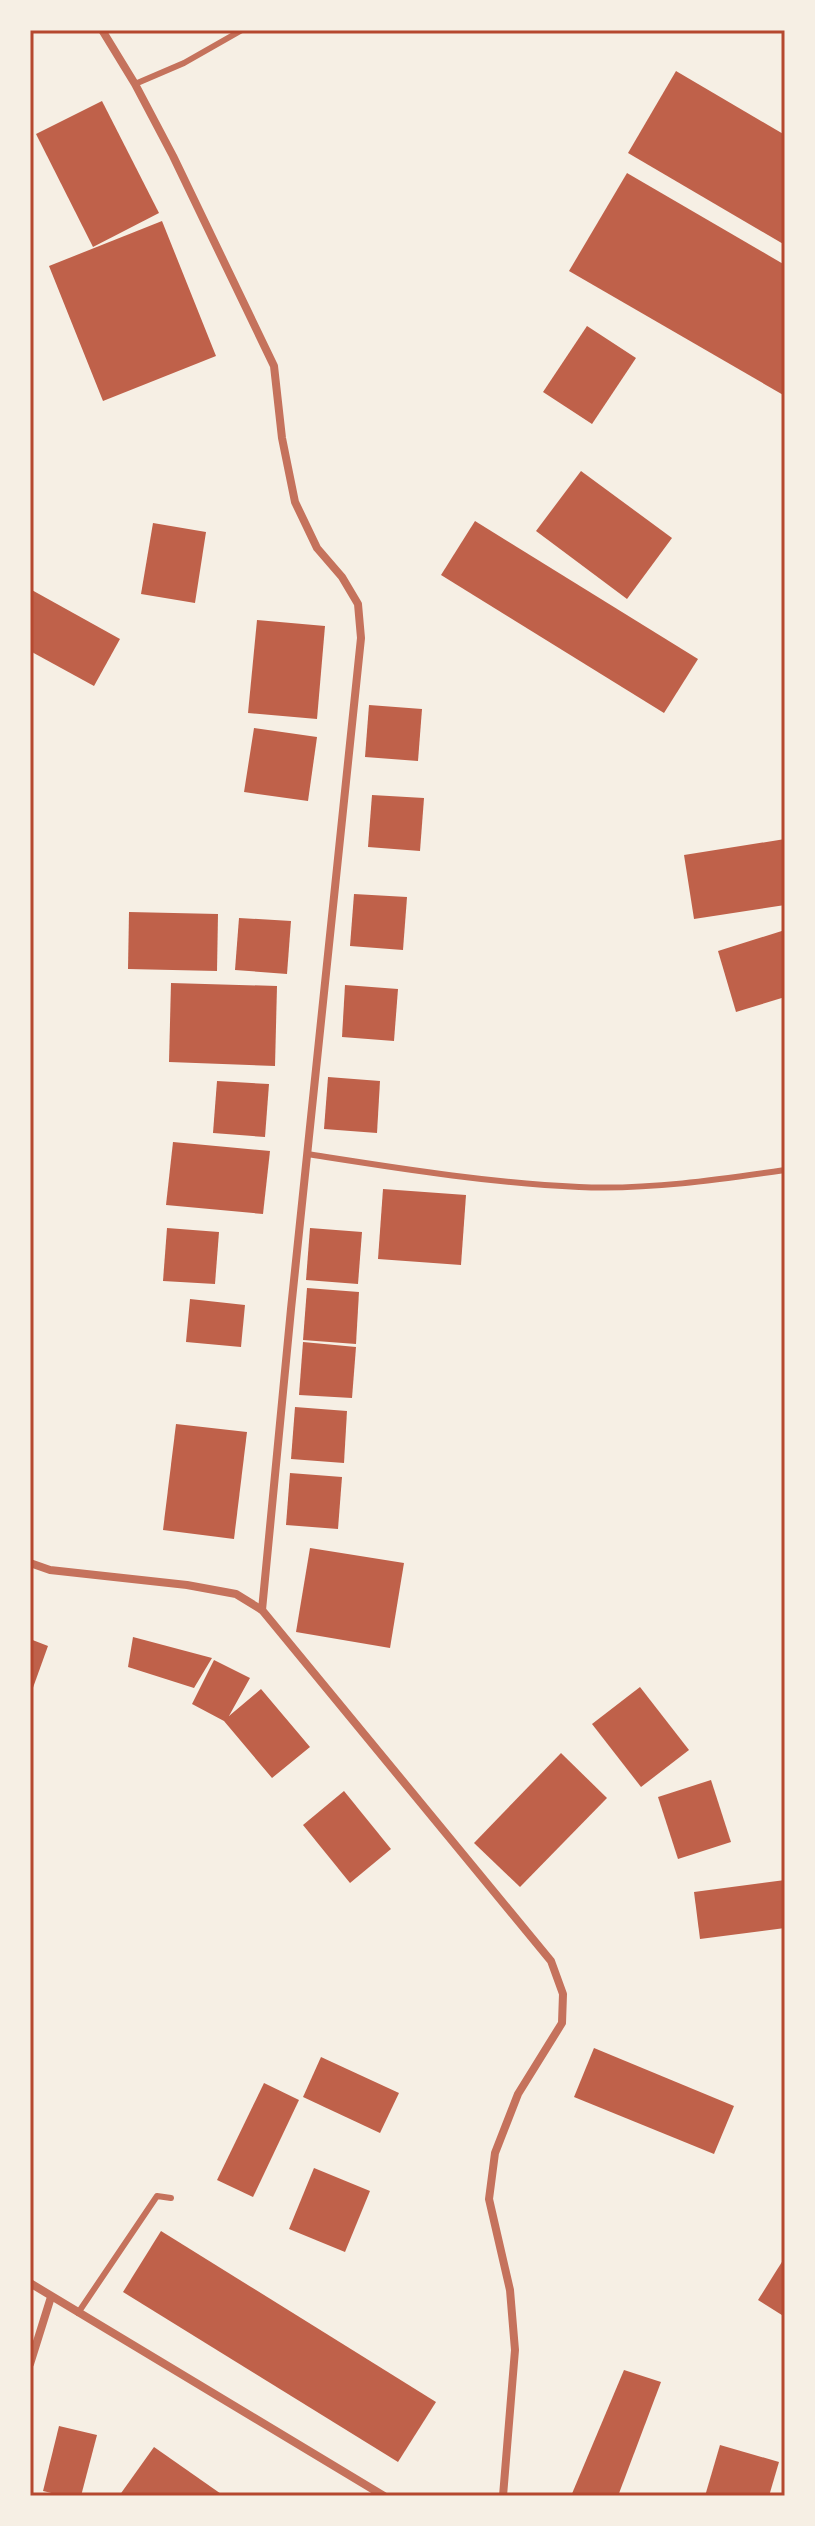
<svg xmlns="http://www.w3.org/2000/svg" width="815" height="2526" viewBox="0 0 815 2526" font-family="'Public Sans',sans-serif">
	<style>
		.building { fill: #bf614a }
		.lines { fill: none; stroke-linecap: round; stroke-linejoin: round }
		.service { stroke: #c5725c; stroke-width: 6 }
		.minor { stroke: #c5725c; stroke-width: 8 }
		.neatline { fill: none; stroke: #b5482f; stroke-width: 3 }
	</style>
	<rect width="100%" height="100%" fill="#f6efe4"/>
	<!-- building -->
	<g class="building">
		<polygon points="676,71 785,135 785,245 628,153"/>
		<polygon points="102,101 159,213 93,247 36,134"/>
		<polygon points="627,173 785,265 785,396 569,271"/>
		<polygon points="162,221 216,356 103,401 49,266"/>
		<polygon points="587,326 636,358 592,424 543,392"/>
		<polygon points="581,471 672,538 627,599 536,531"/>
		<polygon points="475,521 698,659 664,713 441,575"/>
		<polygon points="153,523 206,532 195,603 141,594"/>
		<polygon points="30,589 120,639 94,686 30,651"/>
		<polygon points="257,620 325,626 317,719 248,713"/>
		<polygon points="369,705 422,709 418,761 365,757"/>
		<polygon points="254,728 317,737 308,801 244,792"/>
		<polygon points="372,795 424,798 420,851 368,847"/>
		<polygon points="785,839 785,905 694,919 684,855"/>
		<polygon points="354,894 407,897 403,950 350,946"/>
		<polygon points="129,912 218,914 217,971 128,969"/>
		<polygon points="239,918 291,921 287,974 235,970"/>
		<polygon points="785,930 785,997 736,1012 718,951"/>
		<polygon points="171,983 277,986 275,1066 169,1062"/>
		<polygon points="345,985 398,989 394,1041 342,1037"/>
		<polygon points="328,1077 380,1081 377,1133 324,1129"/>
		<polygon points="217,1081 269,1084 265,1137 213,1133"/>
		<polygon points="173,1142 270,1151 263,1214 166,1205"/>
		<polygon points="383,1189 466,1195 461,1265 378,1259"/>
		<polygon points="167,1228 219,1232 215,1284 163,1281"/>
		<polygon points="310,1228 362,1232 358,1284 306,1280"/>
		<polygon points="307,1288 359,1292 356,1344 303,1340"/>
		<polygon points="190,1299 245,1305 241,1347 186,1342"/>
		<polygon points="303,1342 356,1347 352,1398 299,1395"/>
		<polygon points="295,1407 347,1411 344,1463 291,1459"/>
		<polygon points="176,1424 247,1432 234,1539 163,1530"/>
		<polygon points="290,1473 342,1477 338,1529 286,1525"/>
		<polygon points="310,1548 404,1563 390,1648 296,1632"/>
		<polygon points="133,1637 212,1658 194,1688 128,1667"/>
		<polygon points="30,1639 48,1646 30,1696"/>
		<polygon points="214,1660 250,1678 229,1716 261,1689 310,1747 272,1778 224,1721 192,1704"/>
		<polygon points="640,1687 689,1750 641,1787 592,1724"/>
		<polygon points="561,1753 607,1798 520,1887 474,1843"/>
		<polygon points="711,1780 731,1842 678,1859 658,1797"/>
		<polygon points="344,1791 391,1849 350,1883 303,1825"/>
		<polygon points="785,1880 785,1928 700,1939 694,1892"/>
		<polygon points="594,2048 734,2106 714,2154 574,2097"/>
		<polygon points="321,2057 399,2093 380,2133 303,2097"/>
		<polygon points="264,2083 299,2100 253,2197 217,2180"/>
		<polygon points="314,2168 370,2191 345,2252 289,2229"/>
		<polygon points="161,2231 436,2402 398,2462 123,2292"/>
		<polygon points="785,2257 785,2317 758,2300"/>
		<polygon points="624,2370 661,2382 618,2496 571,2496"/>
		<polygon points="59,2426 97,2435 81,2496 64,2496 43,2491"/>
		<polygon points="720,2445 779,2462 769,2496 705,2496"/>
		<polygon points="154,2447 224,2496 119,2496"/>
	</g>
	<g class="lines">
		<!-- service -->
		<g class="service">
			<polyline points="135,84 184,63 242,30"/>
			<path d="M307 1154C397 1168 488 1183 579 1187 648 1190 717 1180 785 1170"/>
			<polyline points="78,2313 157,2196 171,2198"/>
		</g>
		<!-- minor -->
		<g class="minor">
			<polyline points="102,30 135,84 173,156 274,366 282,438 295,502 317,548 342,577 358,604 361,638 291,1309 262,1610"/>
			<polyline points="30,1563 50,1570 187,1585 236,1594 262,1610 551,1961 563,1994 562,2023 518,2094 495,2153 489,2199 510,2290 515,2350 503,2496"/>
			<polyline points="30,2283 384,2496"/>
			<polyline points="30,2364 51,2297"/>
		</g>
	</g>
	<!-- border -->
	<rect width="815" height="2526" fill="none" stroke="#f6efe4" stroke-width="64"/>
	<rect x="32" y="32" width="751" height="2462" class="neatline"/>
</svg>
